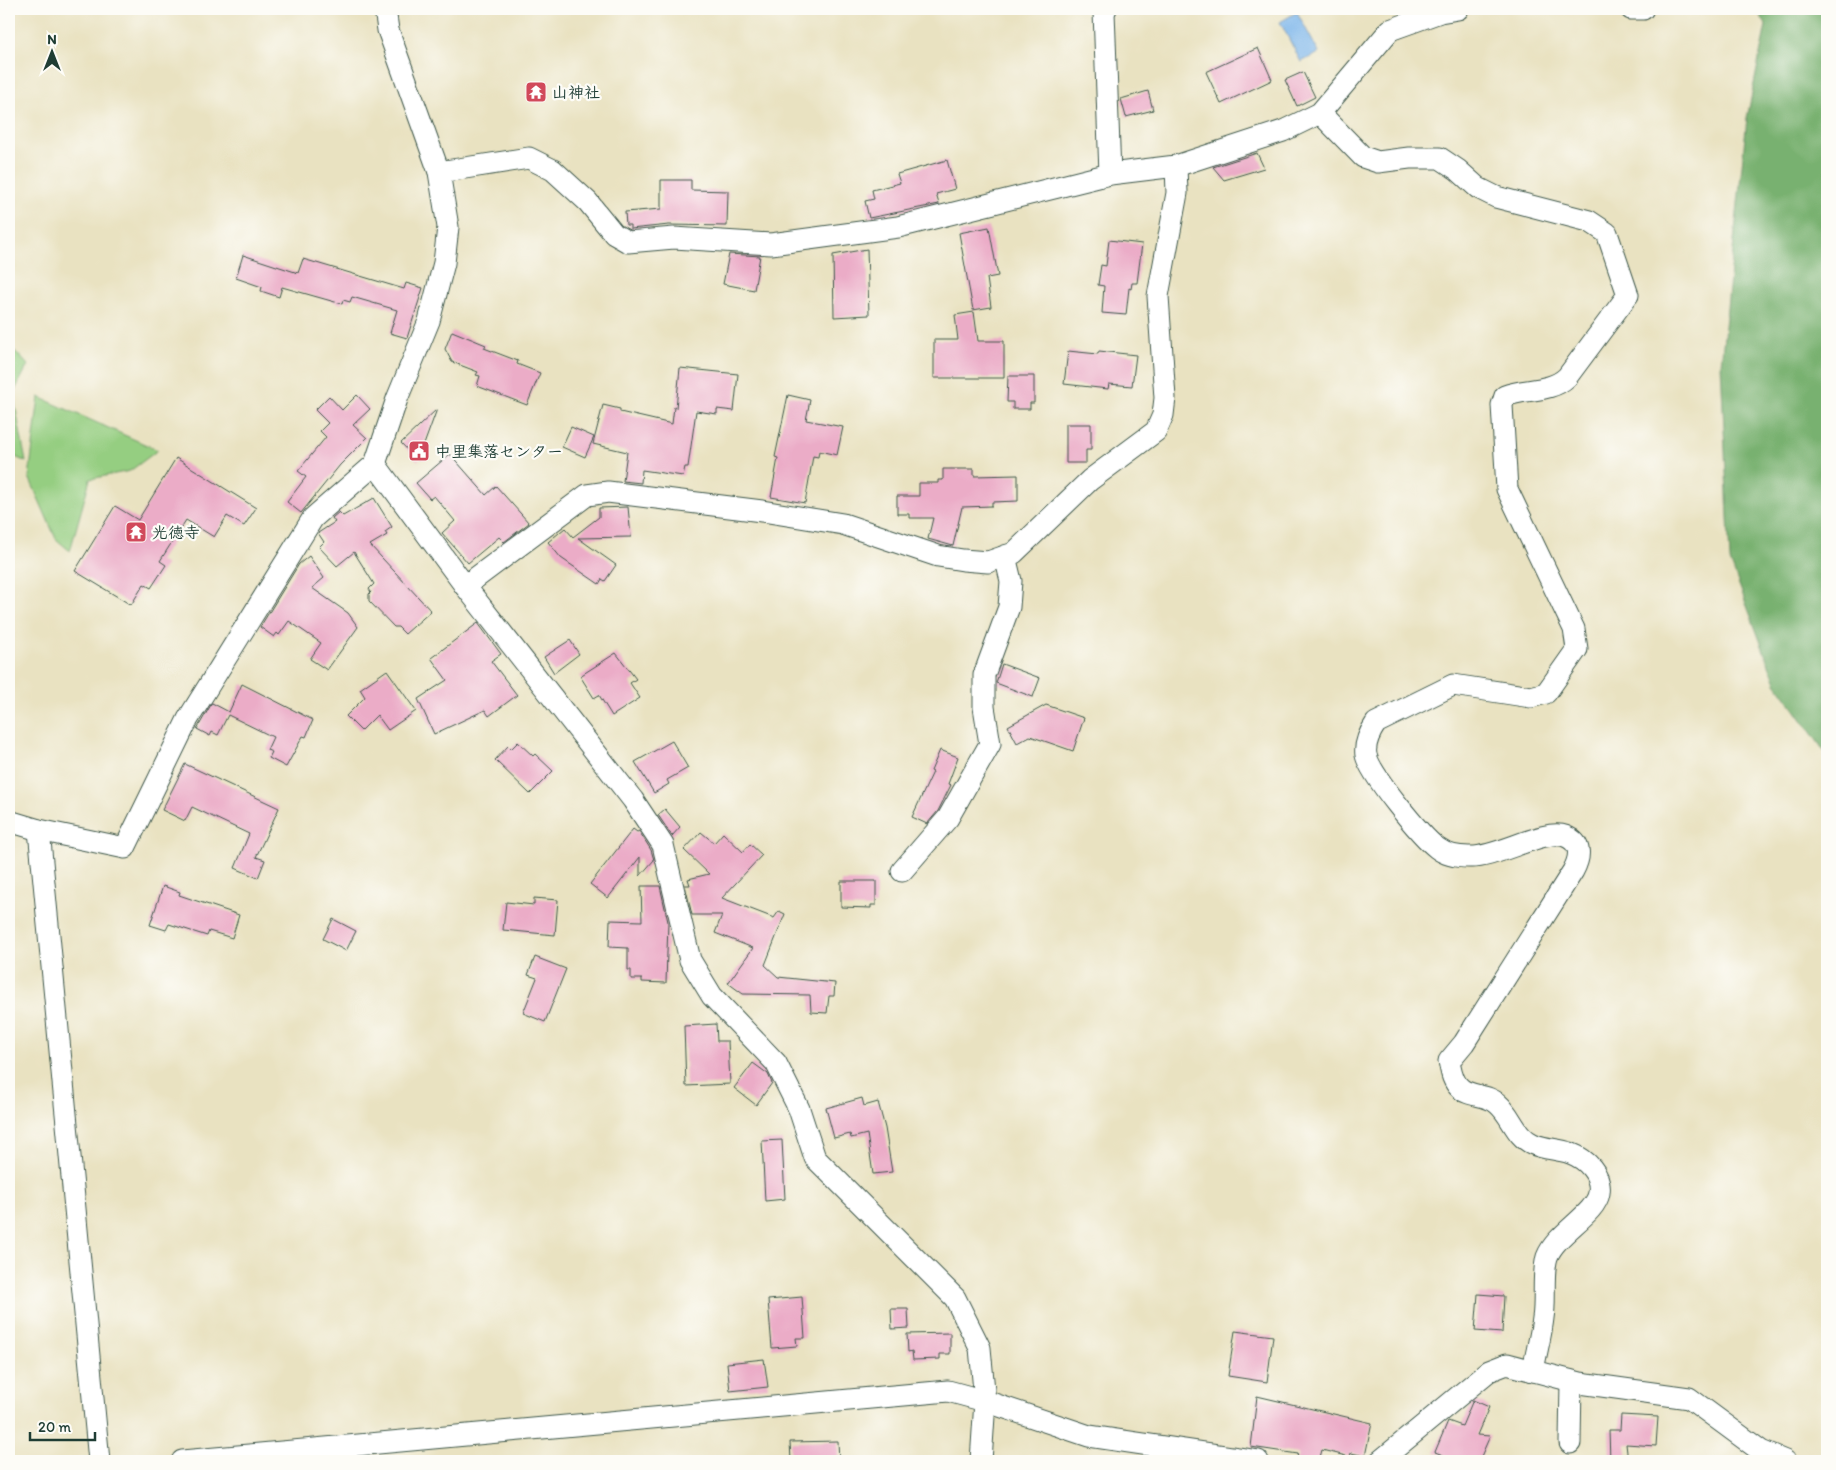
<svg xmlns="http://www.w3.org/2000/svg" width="1836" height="1470" viewBox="0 0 1836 1470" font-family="Itim,'Klee One',sans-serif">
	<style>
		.green { fill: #95ce81; stroke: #5a865a }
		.forest { fill: #78b16f; stroke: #4c7752 }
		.water { fill: #79b4ea; stroke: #4c788f }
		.building { fill: #ebacc7 }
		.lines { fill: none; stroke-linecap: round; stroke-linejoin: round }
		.minor-casing { stroke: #3d5649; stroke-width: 23 }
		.minor { stroke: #fff; stroke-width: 21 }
		.labels { text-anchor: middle; stroke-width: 4.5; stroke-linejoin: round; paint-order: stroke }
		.poi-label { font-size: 16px; font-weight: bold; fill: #1f3d34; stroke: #fdfcf7; text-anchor: start }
	</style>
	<rect width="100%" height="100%" fill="#fdfcf7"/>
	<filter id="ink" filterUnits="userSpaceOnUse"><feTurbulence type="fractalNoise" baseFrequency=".02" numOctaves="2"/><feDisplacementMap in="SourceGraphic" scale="10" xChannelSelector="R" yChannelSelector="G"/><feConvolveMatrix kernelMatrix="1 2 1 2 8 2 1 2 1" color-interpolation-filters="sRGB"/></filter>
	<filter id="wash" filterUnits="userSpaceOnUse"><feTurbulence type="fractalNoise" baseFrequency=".0096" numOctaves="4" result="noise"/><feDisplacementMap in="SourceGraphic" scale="20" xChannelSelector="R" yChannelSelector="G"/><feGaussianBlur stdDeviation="1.12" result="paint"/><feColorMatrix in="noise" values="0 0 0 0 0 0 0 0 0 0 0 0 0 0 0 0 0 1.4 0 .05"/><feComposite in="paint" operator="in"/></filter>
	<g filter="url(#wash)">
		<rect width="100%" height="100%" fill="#e9e2c1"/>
		<!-- green -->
		<g class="green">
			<polygon points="9,345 28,365 13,394 26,462 9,454"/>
			<polygon points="39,397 158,450 130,471 90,479 70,551 56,539 29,477"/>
		</g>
		<!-- forest -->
		<polygon class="forest" points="1757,9 1827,9 1827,755 1776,683 1730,561 1721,364 1747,118 1766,25"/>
		<!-- water -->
		<polygon class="water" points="1297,12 1319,53 1301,62 1280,22"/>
		<g id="blocks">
			<!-- building -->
			<g class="building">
				<polygon points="1258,48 1272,80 1221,104 1206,72"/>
				<polygon points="1303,72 1315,97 1297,106 1285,80"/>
				<polygon points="1148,91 1153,110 1126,117 1121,99"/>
				<polygon points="1257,153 1264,168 1224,180 1213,167"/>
				<polygon points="947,160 955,189 936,194 939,204 869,218 865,201 874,199 872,190 900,183 897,174"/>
				<polygon points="661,180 691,180 691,190 728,191 727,226 669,225 630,229 630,225 626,225 625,212 661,209"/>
				<polygon points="989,227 998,276 987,278 991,307 973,310 959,233"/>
				<polygon points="1109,240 1142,244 1137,283 1132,283 1131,289 1129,288 1126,315 1102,313 1104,286 1098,285 1101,265 1106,266"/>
				<polygon points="867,249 869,315 834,317 833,255"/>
				<polygon points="729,254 760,256 754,290 723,284"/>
				<polygon points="243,255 298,273 303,259 404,289 406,283 423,288 407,338 390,333 397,310 352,297 350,302 343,300 342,304 282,287 279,297 261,291 262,287 236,278"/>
				<polygon points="974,312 978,341 1004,341 1004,378 934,378 934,340 958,340 955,315"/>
				<polygon points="452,331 486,345 484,348 518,361 517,364 540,373 527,405 477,386 480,376 476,375 478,372 452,362 445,349"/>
				<polygon points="1068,351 1098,354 1099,351 1136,355 1132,386 1109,384 1108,389 1064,384"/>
				<polygon points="680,368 738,374 734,411 717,409 717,414 696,411 688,467 685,467 683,476 642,470 641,483 623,481 627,452 593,444 603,405 620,409 620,412 672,424 674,407 676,408"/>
				<polygon points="1008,376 1034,376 1034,403 1030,403 1030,409 1013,409 1013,402 1007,402"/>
				<polygon points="357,395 370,409 353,425 367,438 340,465 301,513 287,502 306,477 298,471 326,437 320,431 328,423 315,410 329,396 342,410"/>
				<polygon points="788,395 810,400 806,420 843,427 837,455 819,451 818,457 813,456 805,503 771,497 778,458 775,457"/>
				<polygon points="437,409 418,461 401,443"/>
				<polygon points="1066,424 1091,424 1091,450 1086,450 1086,463 1066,463"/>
				<polygon points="571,427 594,437 585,457 562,447"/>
				<polygon points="450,454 486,495 496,486 529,523 504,542 499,537 468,563 442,533 455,521 434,496 430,499 416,483"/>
				<polygon points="176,458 256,508 244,526 227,516 214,537 186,520 160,561 166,565 151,588 144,584 131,605 75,571 115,506 138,520"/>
				<polygon points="943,469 974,469 974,476 1018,475 1018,501 992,502 992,506 962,507 953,546 928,539 933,518 909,518 909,514 897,514 897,496 919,496 919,483 938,483 938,480 943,480"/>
				<polygon points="374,498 392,527 385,532 387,535 370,545 431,611 405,634 398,627 394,627 369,601 369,594 371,592 369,589 374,584 354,552 337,566 319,547 324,542 318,533 335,522 332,518 339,512 343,516"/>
				<polygon points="628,507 631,537 578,538 616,565 605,581 602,579 599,584 561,558 548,542 565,528 573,537 599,517 599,508"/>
				<polygon points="309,556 324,578 312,588 348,613 358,627 327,670 310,659 321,643 289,621 279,635 277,633 274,637 260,627 299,564"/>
				<polygon points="478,623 501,654 491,661 517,695 489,716 485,710 434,734 418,699 447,680 431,658"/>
				<polygon points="570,640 579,654 554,673 544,657"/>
				<polygon points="616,653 636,679 630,683 640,698 612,716 599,695 594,698 580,676"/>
				<polygon points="1002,664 1040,678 1033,697 996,683"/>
				<polygon points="387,670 416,711 388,730 377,715 361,731 346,716 365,697 360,689"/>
				<polygon points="242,684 313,720 306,737 303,736 286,767 269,758 272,752 267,750 273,737 228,715 218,735 212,732 210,736 197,729 212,703 229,712"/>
				<polygon points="1046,705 1084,718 1073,751 1030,736 1017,743 1008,726"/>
				<polygon points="672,741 688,768 667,780 669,784 654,793 635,762"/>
				<polygon points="518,742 533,756 535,754 553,771 530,794 495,760 508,746 511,749"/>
				<polygon points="940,750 958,757 948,784 951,785 938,811 927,824 912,817 933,772 931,771"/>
				<polygon points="185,764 279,808 256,857 265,860 258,878 235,868 249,834 192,807 185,821 162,810"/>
				<polygon points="665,809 680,827 672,836 658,815"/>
				<polygon points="633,829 637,832 639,831 651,850 654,860 640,876 640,857 608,898 590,884"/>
				<polygon points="701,832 714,843 723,833 743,852 750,844 762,855 722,898 774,918 779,911 785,914 765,965 778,977 835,983 834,996 829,996 827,1013 811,1012 810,995 743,994 728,983 753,948 715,933 722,915 692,915 685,885 690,885 688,879 709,874 684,850"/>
				<polygon points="841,881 876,881 876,905 871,905 871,908 841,907"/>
				<polygon points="163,886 180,892 179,895 239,915 232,938 209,931 207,936 169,924 166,930 150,925"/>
				<polygon points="641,886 660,886 668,922 666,983 642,982 642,979 631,979 631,970 628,970 628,948 609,947 610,920 642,921"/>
				<polygon points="534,898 558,900 555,935 503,930 506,902 534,905"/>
				<polygon points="333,919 356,931 346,951 323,939"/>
				<polygon points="535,957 566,969 545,1022 523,1013 537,978 528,975"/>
				<polygon points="716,1024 717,1041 728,1041 730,1084 686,1086 684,1026"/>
				<polygon points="753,1063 768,1074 772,1083 756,1105 734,1088"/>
				<polygon points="862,1098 864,1106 878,1102 885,1128 892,1172 873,1174 867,1134 851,1138 850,1134 834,1138 826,1108"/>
				<polygon points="782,1140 785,1199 765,1201 762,1141"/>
				<polygon points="1478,1294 1504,1296 1502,1333 1475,1331"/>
				<polygon points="802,1297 805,1338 796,1338 797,1346 772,1348 768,1300"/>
				<polygon points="891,1309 908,1309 909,1328 892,1329"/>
				<polygon points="1235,1331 1273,1336 1267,1382 1228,1376"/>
				<polygon points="950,1333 950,1354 940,1354 940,1359 913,1360 912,1351 908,1352 907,1334"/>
				<polygon points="764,1359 768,1387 730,1391 727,1363"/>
				<polygon points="1257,1396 1372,1423 1365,1456 1351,1453 1350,1457 1322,1450 1319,1461 1296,1461 1298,1454 1251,1447"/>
				<polygon points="1473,1400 1489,1407 1477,1435 1490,1436 1479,1461 1458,1461 1435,1452 1448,1421 1462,1426"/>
				<polygon points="1621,1415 1658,1417 1656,1446 1626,1444 1628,1461 1610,1461 1609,1430 1620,1430"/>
				<polygon points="838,1441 839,1461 791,1461 790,1442"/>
			</g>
		</g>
	</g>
	<g filter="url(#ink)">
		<use href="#blocks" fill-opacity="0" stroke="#3d5649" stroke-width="1"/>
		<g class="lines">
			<!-- minor casing -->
			<g class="minor-casing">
				<g id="minor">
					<polyline points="1106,9 1104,12 1110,174"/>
					<polyline points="1631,9 1643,9"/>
					<path d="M1320 113 1363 157 1378 162 1409 158H1440L1458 170 1478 188 1496 197 1589 221 1607 233 1628 295 1567 377C1550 393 1525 388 1505 396L1502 405 1507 489 1574 629 1577 649 1546 693 1531 697 1453 685 1376 723C1370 732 1364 743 1366 755 1370 774 1421 836 1437 848 1446 855 1459 857 1469 857 1495 859 1544 828 1565 836 1583 843 1580 858 1573 871L1464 1043 1449 1061C1451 1070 1452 1081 1460 1088 1469 1097 1488 1094 1498 1104 1512 1116 1515 1136 1533 1144 1544 1149 1558 1149 1570 1153 1586 1159 1602 1174 1599 1193 1596 1214 1556 1233 1547 1257 1542 1273 1546 1301 1543 1318 1541 1336 1536 1353 1533 1371"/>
					<polyline points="439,172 529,158 553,170 588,202 614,234 628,242 674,238 771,244 898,227 1110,174 1176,166 1283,131 1320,113 1390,30 1440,12 1458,9"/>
					<polyline points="375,464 465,586 633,800 663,845 690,960 712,996 776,1063 799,1109 815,1158 955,1298 980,1348 985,1401 981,1461"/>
					<polyline points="465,586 587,495 608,492 762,511 843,524 938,556 963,560 988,562 1014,553 1090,480 1156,431 1163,415 1165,398 1158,296 1177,193 1176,166"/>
					<polyline points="9,821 39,830 125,848 188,719 313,518 375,464 397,399 429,321 444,263 448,227 439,172 388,30 385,9"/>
					<polyline points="39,830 99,1461"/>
					<polyline points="902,871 948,818 990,744 984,707 984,675 1009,607 1011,581 1005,556"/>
					<polyline points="1570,1443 1571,1381"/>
					<polyline points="182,1461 948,1391 985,1401 1089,1436 1258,1461"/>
					<polyline points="1380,1461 1489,1371 1507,1364 1580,1383 1689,1398 1761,1451 1785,1461"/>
				</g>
			</g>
			<!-- minor -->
			<use href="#minor" class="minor"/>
		</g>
	</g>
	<!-- icons -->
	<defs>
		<g id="temple-square" transform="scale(1.125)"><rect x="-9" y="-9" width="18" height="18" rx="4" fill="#d1495b" stroke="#fdfcf7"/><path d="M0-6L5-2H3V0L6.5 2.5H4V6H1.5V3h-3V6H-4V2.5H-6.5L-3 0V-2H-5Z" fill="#fff"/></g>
		<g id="civic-square" transform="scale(1.125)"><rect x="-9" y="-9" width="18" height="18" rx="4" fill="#d1495b" stroke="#fdfcf7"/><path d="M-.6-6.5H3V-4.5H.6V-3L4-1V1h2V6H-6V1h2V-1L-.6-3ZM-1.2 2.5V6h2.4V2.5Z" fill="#fff"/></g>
	</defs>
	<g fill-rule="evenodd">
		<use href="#temple-square" x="536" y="92"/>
		<use href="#civic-square" x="419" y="451"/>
		<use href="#temple-square" x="136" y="532"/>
	</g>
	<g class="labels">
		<!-- poi labels -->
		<g class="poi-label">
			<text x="552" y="98">山神社</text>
			<text x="435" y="457">中里集落センター</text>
			<text x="152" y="538">光徳寺</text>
		</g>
	</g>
	<!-- margin -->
	<rect width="1836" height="1470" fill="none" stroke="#fdfcf7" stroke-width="30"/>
	<!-- north arrow -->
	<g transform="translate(52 52)" stroke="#fdfcf7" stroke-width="4" paint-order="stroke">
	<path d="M0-4L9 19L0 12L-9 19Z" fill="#1f3d34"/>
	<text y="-8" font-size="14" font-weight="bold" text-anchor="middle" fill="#1f3d34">N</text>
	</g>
	<!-- scale -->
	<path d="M30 1432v8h65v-8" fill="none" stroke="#1f3d34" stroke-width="2.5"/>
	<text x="38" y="1432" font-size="15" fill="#1f3d34" stroke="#fdfcf7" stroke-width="4" paint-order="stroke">20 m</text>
</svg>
